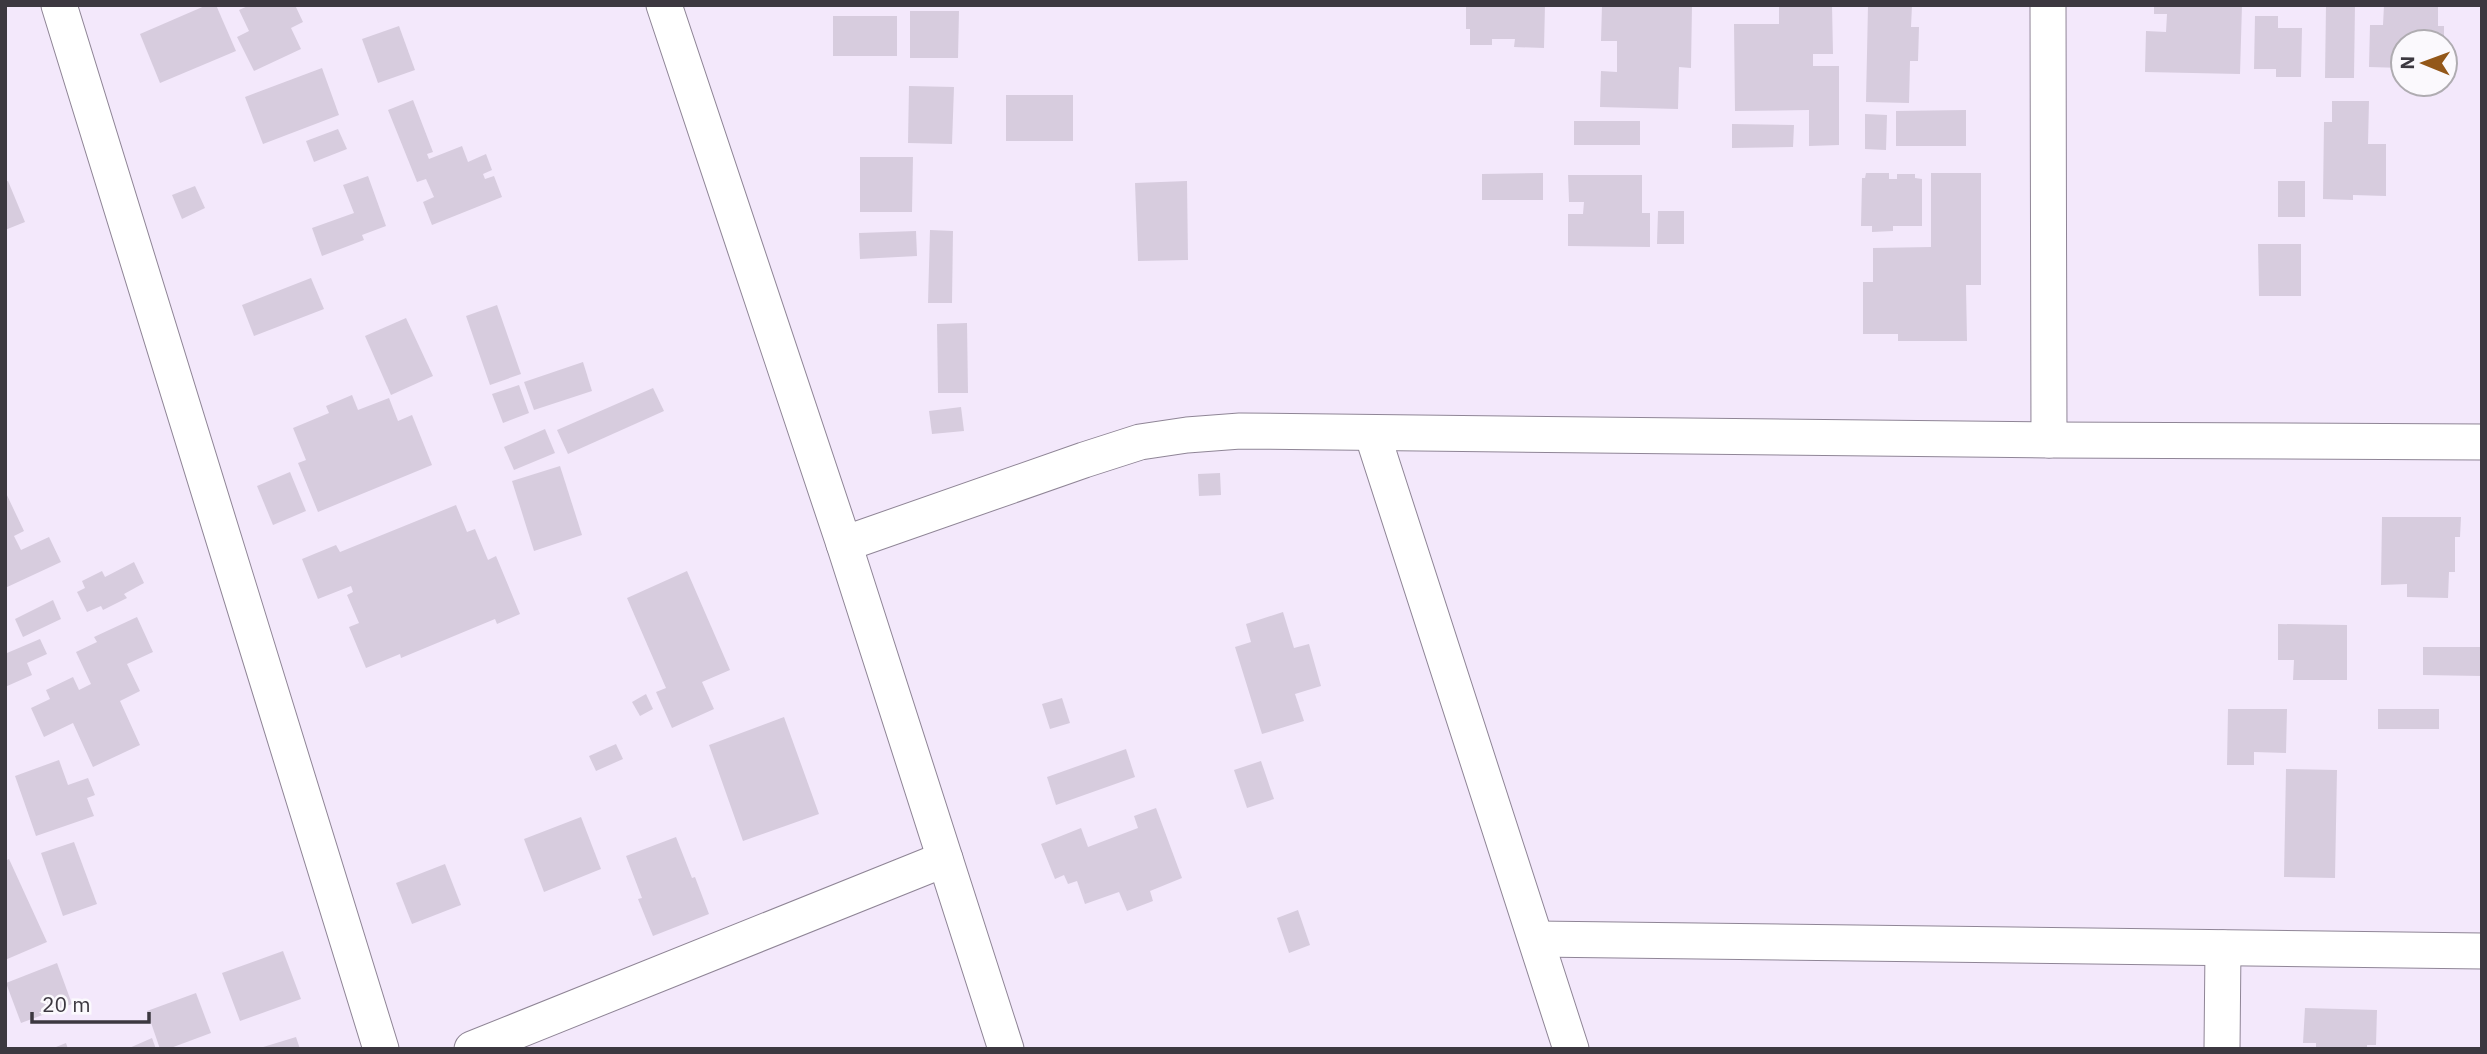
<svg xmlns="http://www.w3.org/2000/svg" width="2487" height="1054" viewBox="0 0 2487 1054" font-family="'IBM Plex Sans',sans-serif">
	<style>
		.building { fill: #d7ccde }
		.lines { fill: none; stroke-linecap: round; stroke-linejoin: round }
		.street-casing { stroke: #8f8596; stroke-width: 37 }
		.street { stroke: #fff; stroke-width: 35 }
	</style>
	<rect width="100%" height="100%" fill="#f3e8fb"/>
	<!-- building -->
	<g class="building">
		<polygon points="207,5 216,5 236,51 160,83 140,34"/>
		<polygon points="250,5 295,5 303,22 291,28 301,49 254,71 237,37 249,31 239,10"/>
		<polygon points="1466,5 1545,5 1544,48 1514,47 1515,39 1492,39 1492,45 1470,45 1470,29 1466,29"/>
		<polygon points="1602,5 1692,5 1691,68 1679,67 1678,109 1600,107 1601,71 1617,72 1617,41 1601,41"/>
		<polygon points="1779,5 1832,5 1833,54 1813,54 1813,66 1839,66 1839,145 1809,146 1809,110 1735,111 1734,24 1779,24"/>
		<polygon points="1868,5 1912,5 1911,27 1919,27 1918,61 1910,61 1909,103 1866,102"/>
		<polygon points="2154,5 2242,5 2240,74 2145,72 2146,31 2166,32 2167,14 2154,14"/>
		<polygon points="2326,5 2355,5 2354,78 2325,78"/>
		<polygon points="2384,5 2438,5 2438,26 2444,26 2444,42 2403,42 2403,68 2369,67 2370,25 2383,25"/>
		<polygon points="910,11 959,11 958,58 910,58"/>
		<rect x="833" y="16" width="64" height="40"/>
		<polygon points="2255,16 2278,16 2278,28 2302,28 2301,77 2276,77 2276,69 2254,69"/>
		<polygon points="399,26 415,70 378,83 362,39"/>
		<polygon points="322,68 339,115 263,144 245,97"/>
		<polygon points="909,86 954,87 952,144 908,143"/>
		<rect x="1006" y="95" width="67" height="46"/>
		<polygon points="413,100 433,152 427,154 429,159 462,146 468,162 486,154 492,170 483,174 485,179 494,176 502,197 432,225 423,202 434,197 426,179 417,182 388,110"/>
		<polygon points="2332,101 2369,101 2368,144 2386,144 2386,196 2353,195 2353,200 2323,199 2324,122 2332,122"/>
		<polygon points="1966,110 1966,146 1896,146 1896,111"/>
		<polygon points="1865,114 1887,115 1886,150 1865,149"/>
		<rect x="1574" y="121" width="66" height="24"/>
		<polygon points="1732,124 1794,125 1793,147 1732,148"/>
		<polygon points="338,129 347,149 314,162 306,141"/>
		<polygon points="860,157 913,157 912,212 860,212"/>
		<polygon points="1543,173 1543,200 1482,200 1482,174"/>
		<polygon points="1866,173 1889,173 1889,179 1897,179 1897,174 1915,174 1915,178 1922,179 1922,226 1893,226 1893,231 1872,232 1872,226 1861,226 1862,178 1865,178"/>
		<polygon points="1931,173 1981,173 1981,285 1966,285 1967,341 1898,341 1898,334 1863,334 1863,282 1873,282 1873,248 1931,247"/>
		<polygon points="1568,175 1642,175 1642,213 1650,213 1650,247 1568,246 1568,214 1583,214 1584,202 1569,202"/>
		<polygon points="368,176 386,226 362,235 364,240 322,256 312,228 354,213 343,185"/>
		<polygon points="8,181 25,222 5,230 5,182"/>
		<polygon points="1187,181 1188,260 1138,261 1135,183"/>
		<rect x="2278" y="181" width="27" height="36"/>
		<polygon points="195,186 205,208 182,219 172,195"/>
		<polygon points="1658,211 1684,211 1684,244 1657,244"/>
		<polygon points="930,230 953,231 952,303 928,303"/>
		<polygon points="916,231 917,256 860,259 859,233"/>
		<polygon points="2258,244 2301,244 2301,296 2259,296"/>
		<polygon points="311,278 324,309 254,336 242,305"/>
		<polygon points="497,305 521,374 490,385 466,316"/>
		<polygon points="406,318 433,376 391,395 365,336"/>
		<polygon points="967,323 968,393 938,393 937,324"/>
		<polygon points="583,362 592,391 534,410 524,382"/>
		<polygon points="519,385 529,413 503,423 492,394"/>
		<polygon points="653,388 664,411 568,454 557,430"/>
		<polygon points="352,395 358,410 389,398 398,421 412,415 432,465 318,512 298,463 306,460 293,428 329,413 326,406"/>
		<polygon points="961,407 964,431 932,434 929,411"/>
		<polygon points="545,429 555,453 514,470 504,447"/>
		<polygon points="560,466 582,535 534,551 512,481"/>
		<polygon points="290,472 306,511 273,525 257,486"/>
		<polygon points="1220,473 1221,495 1199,496 1198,474"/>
		<polygon points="5,491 24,531 14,536 21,550 49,537 61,562 5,588"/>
		<polygon points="456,505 467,532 475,529 488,560 496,556 520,614 497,624 495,619 401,658 400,654 366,668 349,627 359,623 347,595 353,592 351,586 318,599 302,559 336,545 340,552"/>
		<polygon points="2382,517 2461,517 2460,537 2455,537 2455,572 2449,572 2448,598 2407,597 2407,584 2381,585"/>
		<polygon points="134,562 144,583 124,594 127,598 103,610 101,606 87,612 77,592 85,588 82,581 102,571 105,577"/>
		<polygon points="687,571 730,670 702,682 714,709 672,728 656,692 666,688 627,598"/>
		<polygon points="53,600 61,619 23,637 15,619"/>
		<polygon points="1283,612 1294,648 1309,644 1321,686 1295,694 1304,721 1262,734 1235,647 1251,642 1246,624"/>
		<polygon points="137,617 153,652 127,664 140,691 120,701 140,745 93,767 73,723 44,737 31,708 50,699 46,690 73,677 79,690 91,684 76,652 97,642 94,637"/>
		<polygon points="2278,624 2347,625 2347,680 2293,680 2294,660 2278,660"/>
		<polygon points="40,639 47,654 27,663 32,675 5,687 5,649 7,653"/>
		<polygon points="2423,647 2482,647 2482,676 2423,675"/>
		<polygon points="646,694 653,709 640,716 632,702"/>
		<polygon points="1062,698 1070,723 1050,729 1042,704"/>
		<polygon points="2228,709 2287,709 2286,753 2254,752 2254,765 2227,765"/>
		<rect x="2378" y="709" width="61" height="20"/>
		<polygon points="784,717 819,814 743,841 709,745"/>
		<polygon points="616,744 623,759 596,771 589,756"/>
		<polygon points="1126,749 1135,777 1056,805 1047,777"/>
		<polygon points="59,760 68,785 88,778 95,795 87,798 94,816 36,836 15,776"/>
		<polygon points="1261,761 1274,799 1247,808 1234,770"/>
		<polygon points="2286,769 2337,770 2335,878 2284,877"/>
		<polygon points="1156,808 1182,878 1150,891 1153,901 1127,911 1119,892 1085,904 1077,881 1068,884 1064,875 1055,879 1041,844 1081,828 1088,847 1138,828 1134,816"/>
		<polygon points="581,817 601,869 544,892 524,839"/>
		<polygon points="676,837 692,878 695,877 709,914 653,936 638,899 642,898 626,856"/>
		<polygon points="74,842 97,904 63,916 41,853"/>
		<polygon points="9,859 47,942 5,960 5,861"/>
		<polygon points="445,864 461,905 412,924 396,883"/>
		<polygon points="1298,910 1310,945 1289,953 1277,918"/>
		<polygon points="283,951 301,999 240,1021 222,973"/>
		<polygon points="57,963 72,1004 21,1023 6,983"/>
		<polygon points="196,993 211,1033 168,1049 160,1049 147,1011"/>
		<polygon points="2305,1008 2377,1010 2376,1045 2367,1045 2367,1049 2316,1049 2316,1043 2303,1043"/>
		<polygon points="296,1037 300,1049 260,1049 260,1048"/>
		<polygon points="152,1038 156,1049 127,1049"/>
		<polygon points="66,1043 68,1049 51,1049"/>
	</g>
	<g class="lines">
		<!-- street casing -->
		<g class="street-casing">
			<g id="street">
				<polyline points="59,5 381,1049"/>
				<polyline points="664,5 844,544 1006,1049"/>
				<polyline points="2048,5 2049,440"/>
				<polyline points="1372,433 1571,1049"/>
				<polyline points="844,544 1084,460 1140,442 1187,435 1240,431 2049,440 2482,442"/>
				<polyline points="1536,939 2482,951"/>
				<polyline points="472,1049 945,859"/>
				<polyline points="2222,1049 2223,948"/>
			</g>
		</g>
		<!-- street -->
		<use href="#street" class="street"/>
	</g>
	<!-- border -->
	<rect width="2487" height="1054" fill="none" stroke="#3c3840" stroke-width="14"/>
	<!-- north arrow -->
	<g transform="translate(2424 63) rotate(271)"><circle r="33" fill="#fbf9fd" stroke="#afacb1" stroke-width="2"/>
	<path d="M0-5L12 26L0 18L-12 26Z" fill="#935719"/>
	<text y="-10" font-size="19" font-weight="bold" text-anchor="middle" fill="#3c3840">N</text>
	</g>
	<!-- scale -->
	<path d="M32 1012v10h117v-10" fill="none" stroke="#3c3840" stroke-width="3.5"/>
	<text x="42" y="1012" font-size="21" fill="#3c3840" stroke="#fbf9fd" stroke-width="5" paint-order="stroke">20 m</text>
</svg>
